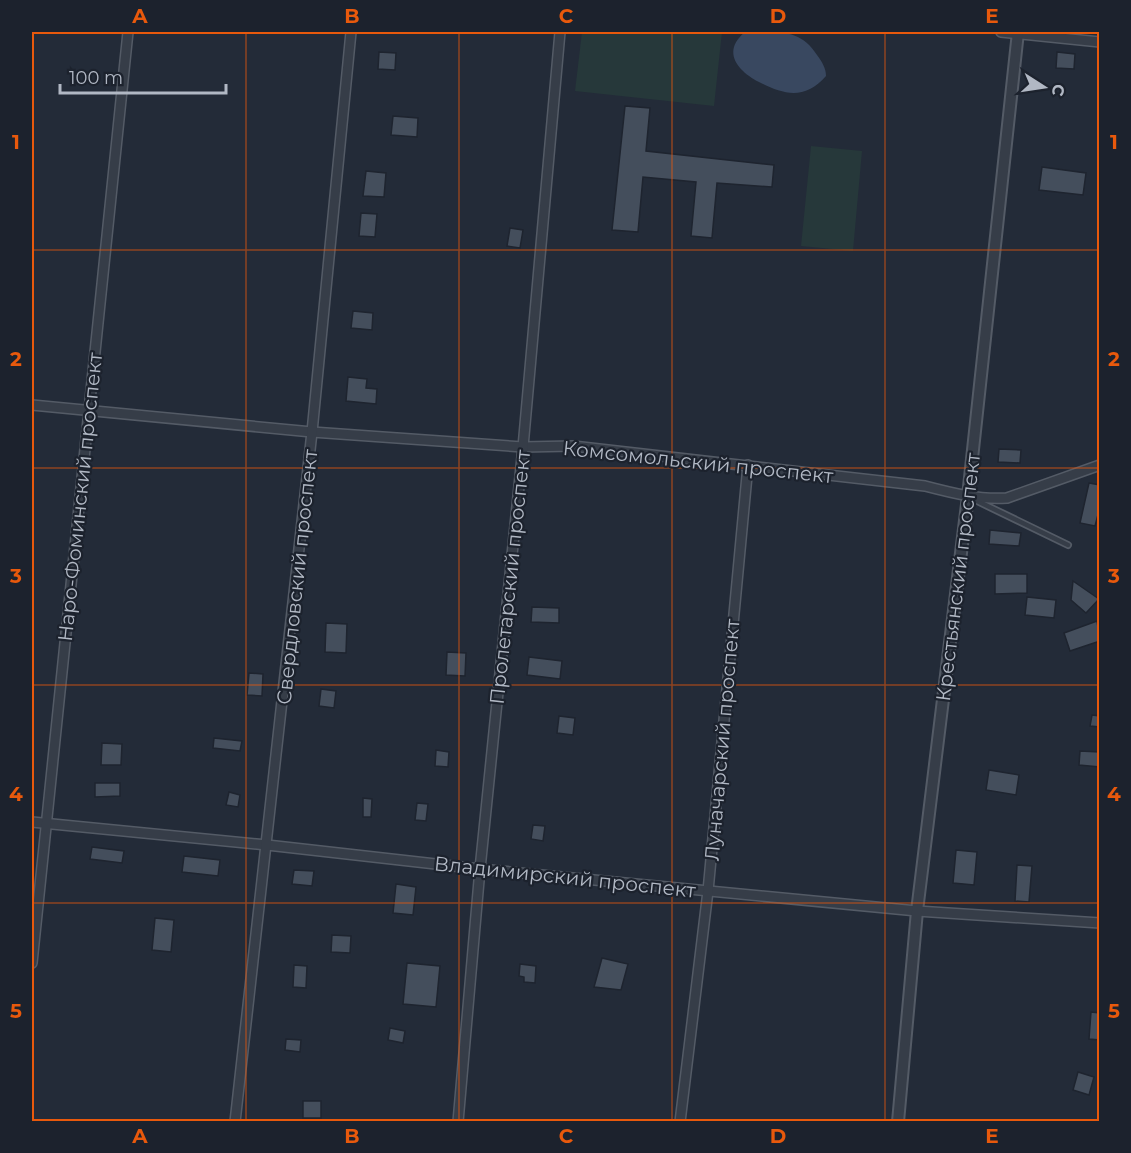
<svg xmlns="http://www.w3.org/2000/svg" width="1131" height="1153" viewBox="0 0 1131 1153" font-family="Montserrat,sans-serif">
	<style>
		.green { fill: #26383a }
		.water { fill: #394860 }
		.building { fill: #444e5c; stroke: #1e242f; stroke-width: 1.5 }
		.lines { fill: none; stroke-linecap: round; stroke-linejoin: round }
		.service-casing { stroke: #545b66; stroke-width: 8 }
		.minor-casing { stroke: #545b66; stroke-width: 12 }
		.tertiary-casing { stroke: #545b66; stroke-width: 14 }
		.service { stroke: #363d48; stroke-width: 4.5 }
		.minor { stroke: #363d48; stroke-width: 9 }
		.tertiary { stroke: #363d48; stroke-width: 10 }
		.grid { fill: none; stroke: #e8590c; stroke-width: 1.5; stroke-opacity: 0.55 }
		.labels { text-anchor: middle; stroke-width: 4.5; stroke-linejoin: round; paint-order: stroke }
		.street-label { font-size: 20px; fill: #b1b8c4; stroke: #1c222d }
		.neatline { fill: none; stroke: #e8590c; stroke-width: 2 }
		.grid-label { font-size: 20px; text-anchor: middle; font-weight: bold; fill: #e8590c }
	</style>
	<rect width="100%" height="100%" fill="#232b38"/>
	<!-- green -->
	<g class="green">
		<polygon points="582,32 722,32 714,106 575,91"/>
		<polygon points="811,146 862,151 853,251 801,246"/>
	</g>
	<!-- water -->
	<path class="water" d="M745 32C774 32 800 27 817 55 822 62 826 68 826 76 805 100 784 95 759 82 738 71 721 52 745 32Z"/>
	<!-- building -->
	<g class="building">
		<polygon points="379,52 396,53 395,70 378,69"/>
		<polygon points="1057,52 1075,54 1074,69 1056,68"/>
		<polygon points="625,106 650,108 646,151 774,165 772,187 717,183 712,238 691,236 696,182 643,177 638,232 612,230"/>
		<polygon points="393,116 418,118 417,137 391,135"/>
		<polygon points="1042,167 1086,173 1083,195 1039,190"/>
		<polygon points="366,171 386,173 384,197 363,196"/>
		<polygon points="361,213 377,214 375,237 359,236"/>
		<polygon points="510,228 523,230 520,248 507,246"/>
		<polygon points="353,311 373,313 372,330 351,328"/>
		<polygon points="348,377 367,379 366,388 377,389 376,404 346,401"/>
		<polygon points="999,449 1021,450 1020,463 998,462"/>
		<polygon points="1089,483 1100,485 1100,507 1095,526 1080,523"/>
		<polygon points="990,530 1021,533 1019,546 989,544"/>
		<polygon points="995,574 1027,574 1027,593 995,594"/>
		<polygon points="1073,581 1099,599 1086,613 1071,600"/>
		<polygon points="1027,597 1056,600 1054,618 1025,615"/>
		<polygon points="532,607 559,608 559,623 531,622"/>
		<polygon points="1097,621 1100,641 1070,651 1064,633"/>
		<polygon points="326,623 347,624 346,653 325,652"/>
		<polygon points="447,652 466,653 465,676 446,675"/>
		<polygon points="529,657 562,661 560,679 527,675"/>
		<polygon points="249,673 263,674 262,696 247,695"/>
		<polygon points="321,689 336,691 334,708 319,706"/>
		<polygon points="1092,715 1100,716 1100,727 1090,726"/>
		<polygon points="559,716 575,718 573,735 557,733"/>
		<polygon points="214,738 242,741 240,751 213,748"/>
		<polygon points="102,743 122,744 121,765 101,765"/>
		<polygon points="436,750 449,752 448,767 435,766"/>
		<polygon points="1080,751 1100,752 1100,767 1079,765"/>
		<polygon points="989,770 1019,775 1016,795 986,790"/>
		<polygon points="95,783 120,783 120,796 95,797"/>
		<polygon points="229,792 240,795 238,807 226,805"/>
		<polygon points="363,798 372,799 371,817 363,817"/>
		<polygon points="417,803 428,804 426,821 415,820"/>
		<polygon points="533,825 545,826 543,841 531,839"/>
		<polygon points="92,847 124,851 122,863 90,859"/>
		<polygon points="956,850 977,852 974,885 953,883"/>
		<polygon points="184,856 220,860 218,876 182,872"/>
		<polygon points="1017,865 1032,866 1029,902 1015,901"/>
		<polygon points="294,870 314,871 312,886 292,884"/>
		<polygon points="396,884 416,887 413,915 393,913"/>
		<polygon points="155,918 174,920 171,952 152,950"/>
		<polygon points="332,935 351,936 350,953 331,952"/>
		<polygon points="602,958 628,964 621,990 594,987"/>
		<polygon points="407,963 440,966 436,1007 403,1004"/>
		<polygon points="520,964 536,966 535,983 524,982 524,977 519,976"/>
		<polygon points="294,965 307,966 306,988 293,987"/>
		<polygon points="1091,1012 1100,1013 1100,1040 1089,1039"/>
		<polygon points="390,1028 405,1031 403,1043 388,1040"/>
		<polygon points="286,1039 301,1040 300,1052 285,1050"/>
		<polygon points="1078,1072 1094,1077 1089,1095 1073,1090"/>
		<rect x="303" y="1101" width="18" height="17"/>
	</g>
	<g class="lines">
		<!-- service casing -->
		<g class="service-casing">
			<polyline id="service" points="973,499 1068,545"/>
		</g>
		<!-- minor casing -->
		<g class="minor-casing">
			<g id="minor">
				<polyline points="1001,32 1100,42"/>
				<path d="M32 405 312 432 523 447 573 446 925 486C952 493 979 500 1007 498L1100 465"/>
				<polyline points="32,822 267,845 480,869 917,911 1100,923"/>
				<polyline points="32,963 128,32"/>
				<polyline points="235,1122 312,432 351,32"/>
				<polyline points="458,1122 480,869 523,447 560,32"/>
				<polyline points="680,1122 708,891 748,465"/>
			</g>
		</g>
		<!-- tertiary casing -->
		<g class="tertiary-casing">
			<polyline id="tertiary" points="898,1122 917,911 968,496 1018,32"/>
		</g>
		<!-- service -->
		<use href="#service" class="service"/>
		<!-- minor -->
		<use href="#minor" class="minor"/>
		<!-- tertiary -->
		<use href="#tertiary" class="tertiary"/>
	</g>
	<!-- grid -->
	<path class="grid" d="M246 32V1122M459 32V1122M672 32V1122M885 32V1122M32 250H1100M32 468H1100M32 685H1100M32 903H1100"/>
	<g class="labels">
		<!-- street labels -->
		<g class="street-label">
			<text transform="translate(698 462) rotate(6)" y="7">Комсомольский проспект</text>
			<text transform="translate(80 497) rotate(-84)" y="7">Наро-Фоминский проспект</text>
			<text transform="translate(297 577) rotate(-84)" y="7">Свердловский проспект</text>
			<text transform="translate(510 577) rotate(-84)" y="7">Пролетарский проспект</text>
			<text transform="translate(958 577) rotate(-83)" y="7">Крестьянский проспект</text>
			<text transform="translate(722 740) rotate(-85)" y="7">Луначарский проспект</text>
			<text transform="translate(565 877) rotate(6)" y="7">Владимирский проспект</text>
		</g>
	</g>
	<!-- border -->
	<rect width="1131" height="1153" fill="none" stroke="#1c222d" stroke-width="66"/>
	<!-- north arrow -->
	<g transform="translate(1044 87) rotate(102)" stroke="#1c222d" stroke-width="4.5" paint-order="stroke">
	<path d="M0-4.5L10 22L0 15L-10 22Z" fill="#b1b8c4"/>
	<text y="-9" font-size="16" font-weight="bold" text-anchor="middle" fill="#b1b8c4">С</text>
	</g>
	<!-- scale -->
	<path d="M60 84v9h166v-9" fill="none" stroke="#b1b8c4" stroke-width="3"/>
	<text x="69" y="84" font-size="18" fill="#b1b8c4" stroke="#1c222d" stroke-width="4.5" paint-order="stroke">100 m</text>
	<rect x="33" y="33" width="1065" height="1087" class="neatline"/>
	<g class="grid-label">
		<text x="140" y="23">A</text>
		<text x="352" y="23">B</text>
		<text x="566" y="23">C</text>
		<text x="778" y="23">D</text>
		<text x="992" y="23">E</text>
		<text x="16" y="149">1</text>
		<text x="1114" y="149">1</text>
		<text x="16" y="366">2</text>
		<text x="1114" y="366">2</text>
		<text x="16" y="583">3</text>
		<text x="1114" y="583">3</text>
		<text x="16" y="801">4</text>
		<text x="1114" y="801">4</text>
		<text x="16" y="1018">5</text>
		<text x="1114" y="1018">5</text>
		<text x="140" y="1143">A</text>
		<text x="352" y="1143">B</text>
		<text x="566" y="1143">C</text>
		<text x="778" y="1143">D</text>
		<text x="992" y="1143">E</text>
	</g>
</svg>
